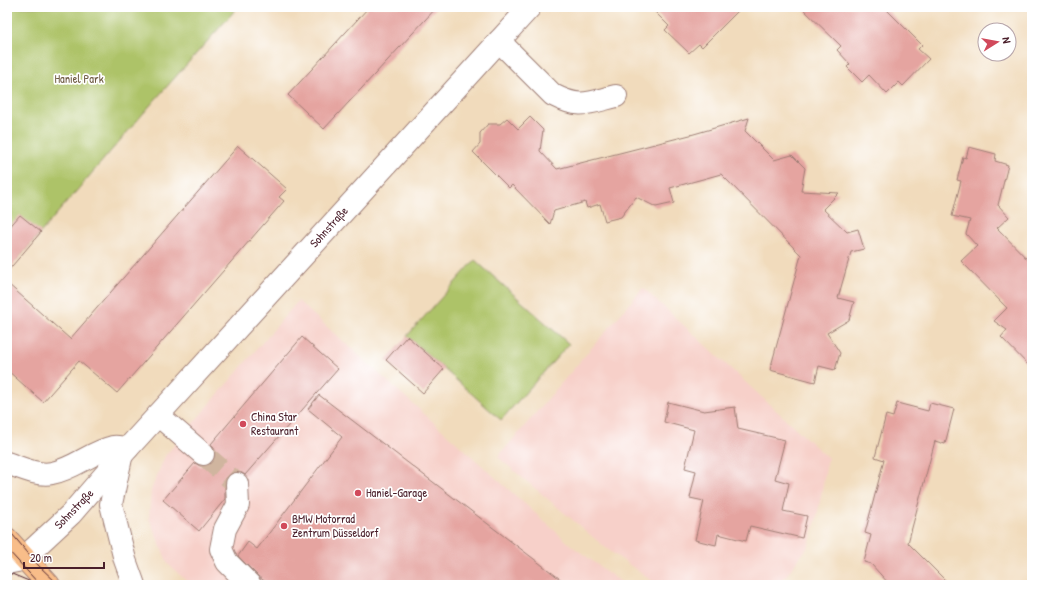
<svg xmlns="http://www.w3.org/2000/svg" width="1039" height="592" viewBox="0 0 1039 592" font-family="'Patrick Hand',sans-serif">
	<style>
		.built { fill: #f7d0c9 }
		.green { fill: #adc368; stroke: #7c714a }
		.building { fill: #e5a4a0 }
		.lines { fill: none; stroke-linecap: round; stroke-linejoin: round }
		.minor-tunnel { stroke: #d0b59f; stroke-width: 22; stroke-dasharray: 22 11; stroke-linecap: butt }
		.minor-casing { stroke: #9e7d74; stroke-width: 24 }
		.major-casing { stroke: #9e7d74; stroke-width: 24 }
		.minor { stroke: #fff; stroke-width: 22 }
		.major { stroke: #f8bd89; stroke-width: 22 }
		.tram { stroke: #4a1f2b; stroke-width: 1 }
		.poi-dot { fill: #d1495b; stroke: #fff; stroke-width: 1.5 }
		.labels { text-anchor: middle; stroke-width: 3.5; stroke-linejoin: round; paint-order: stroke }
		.park-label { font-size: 12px; fill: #6d5840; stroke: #fff }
		.street-label { font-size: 12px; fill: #4a1f2b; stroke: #fff }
		.poi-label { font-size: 12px; fill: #4a1f2b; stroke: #fff; text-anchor: start }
	</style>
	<rect width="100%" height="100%" fill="#fff"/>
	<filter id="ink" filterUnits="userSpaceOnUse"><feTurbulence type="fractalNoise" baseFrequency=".025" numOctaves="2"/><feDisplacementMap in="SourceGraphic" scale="8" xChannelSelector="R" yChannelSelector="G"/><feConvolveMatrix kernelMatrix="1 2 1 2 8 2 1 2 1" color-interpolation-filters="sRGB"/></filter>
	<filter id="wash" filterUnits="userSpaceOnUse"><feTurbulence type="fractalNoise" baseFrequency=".012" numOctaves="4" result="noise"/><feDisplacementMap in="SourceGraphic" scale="16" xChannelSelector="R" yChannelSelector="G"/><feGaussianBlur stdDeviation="0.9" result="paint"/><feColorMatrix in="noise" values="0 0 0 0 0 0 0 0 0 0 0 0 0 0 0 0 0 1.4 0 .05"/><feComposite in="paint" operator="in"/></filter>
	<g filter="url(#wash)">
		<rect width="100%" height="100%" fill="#f1dbbc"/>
		<!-- built -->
		<g class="built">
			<polygon points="643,288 828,458 817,517 809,545 779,585 658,585 607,549 498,457"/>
			<polygon points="298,301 572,546 625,585 191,585 168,564 149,518 151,490 165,456"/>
		</g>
		<!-- green -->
		<g class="green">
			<polygon points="7,7 238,7 154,101 17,260 7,266"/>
			<polygon points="475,260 569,344 501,420 407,336"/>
		</g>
		<g id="blocks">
			<!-- building -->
			<g class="building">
				<polygon points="369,7 437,7 324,129 288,95"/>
				<polygon points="650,7 742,7 702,47 699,44 689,53 665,30 669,26"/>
				<polygon points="801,7 887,7 887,10 922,45 918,49 929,59 903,86 899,82 887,94 869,75 862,82 847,67 850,64 837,50 841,46"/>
				<polygon points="530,117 543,130 540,151 557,169 694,134 749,118 745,131 774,160 792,155 805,168 801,191 839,193 823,209 847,232 858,229 864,249 851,252 838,298 854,302 849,320 827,333 840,353 835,370 819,366 815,382 770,370 801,255 721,174 670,188 674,203 656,207 636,197 621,217 605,221 600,204 587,208 585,202 554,211 550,224 512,185 509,188 473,152 480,144 480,133 488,124 500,124 507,118 518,129"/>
				<polygon points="238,146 287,189 279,197 284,201 117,393 79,361 43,402 7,370 7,283 70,339"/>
				<polygon points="969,147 996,154 995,161 1008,165 998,205 1009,217 997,228 1032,264 1032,369 1001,337 1007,330 994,321 1007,308 961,261 977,246 966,234 970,220 952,216 961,181 957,180 963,157 966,158"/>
				<polygon points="20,215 41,232 7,272 7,230"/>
				<polygon points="407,336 444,369 423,393 386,360"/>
				<polygon points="302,337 338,369 245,475 242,473 236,472 230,474 226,478 225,485 225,499 199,531 163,500 195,463 200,466 207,466 213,462 215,456 215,450 211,444"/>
				<polygon points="319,395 568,585 270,585 259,577 238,556 248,542 257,549 342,437 308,409"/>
				<polygon points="668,402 704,411 735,407 738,429 785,440 775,479 789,483 783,511 807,516 802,538 750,526 746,541 718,534 716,545 695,540 704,501 690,498 696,471 685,468 694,430 664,422"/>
				<polygon points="897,403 928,411 930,403 954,409 945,444 935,441 908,543 950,585 890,585 871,564 864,562 871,535 865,533 884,460 875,457 886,415 893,417"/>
			</g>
		</g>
	</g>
	<g filter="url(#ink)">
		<use href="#blocks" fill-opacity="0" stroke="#9e7d74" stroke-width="1"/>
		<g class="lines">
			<!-- minor-tunnel -->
			<polyline class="minor-tunnel" points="203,454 237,484"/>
			<!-- minor casing -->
			<g class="minor-casing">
				<g id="minor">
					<path d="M499 41 553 95C580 109 588 103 616 96"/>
					<polyline points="158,415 203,454"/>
					<polyline points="121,458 111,504 125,560 134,585"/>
					<path d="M7 463C21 468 38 476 52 473 74 469 91 452 113 447 117 446 123 448 128 448"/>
					<polyline points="237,484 238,505 225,529 221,549 227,562 250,585"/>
					<polyline points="7,563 17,561 28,554 71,514 128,448 530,7"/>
				</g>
			</g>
			<!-- major casing -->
			<g class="major-casing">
				<polyline id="major" points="7,539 49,585"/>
			</g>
			<!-- minor -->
			<use href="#minor" class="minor"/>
			<!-- major -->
			<use href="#major" class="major"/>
			<!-- tram -->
			<g class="tram">
				<polyline points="7,528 38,565 59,585"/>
				<polyline points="7,549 40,585"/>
				<polyline points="7,572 36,584"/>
			</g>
		</g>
	</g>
	<!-- markers -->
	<g class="poi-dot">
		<circle cx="243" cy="424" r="4"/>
		<circle cx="358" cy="493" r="4"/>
		<circle cx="284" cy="526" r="4"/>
	</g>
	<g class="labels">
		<!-- park labels -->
		<g class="park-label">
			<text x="79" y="83">Haniel Park</text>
		</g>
		<!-- street labels -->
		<g class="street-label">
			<text transform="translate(329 227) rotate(-48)" y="4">Sohnstraße</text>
			<text transform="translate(74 509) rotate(-46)" y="4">Sohnstraße</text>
		</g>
		<!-- poi labels -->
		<g class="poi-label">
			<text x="251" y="421">China Star<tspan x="251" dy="14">Restaurant</tspan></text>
			<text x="366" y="497">Haniel-Garage</text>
			<text x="292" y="523">BMW Motorrad<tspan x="292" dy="14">Zentrum Düsseldorf</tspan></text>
		</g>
	</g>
	<!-- margin -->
	<rect width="1039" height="592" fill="none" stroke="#fff" stroke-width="24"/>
	<!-- north arrow -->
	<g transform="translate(997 42) rotate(79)"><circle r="19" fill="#ffffff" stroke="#b7a5aa"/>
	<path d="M0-3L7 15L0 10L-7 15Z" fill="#d1495b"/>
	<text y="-6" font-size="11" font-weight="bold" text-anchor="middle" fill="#4a1f2b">N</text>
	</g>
	<!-- scale -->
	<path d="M24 562v6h80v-6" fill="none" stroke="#4a1f2b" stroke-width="2"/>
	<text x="30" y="562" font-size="12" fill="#4a1f2b" stroke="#ffffff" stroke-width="3" paint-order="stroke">20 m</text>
</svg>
